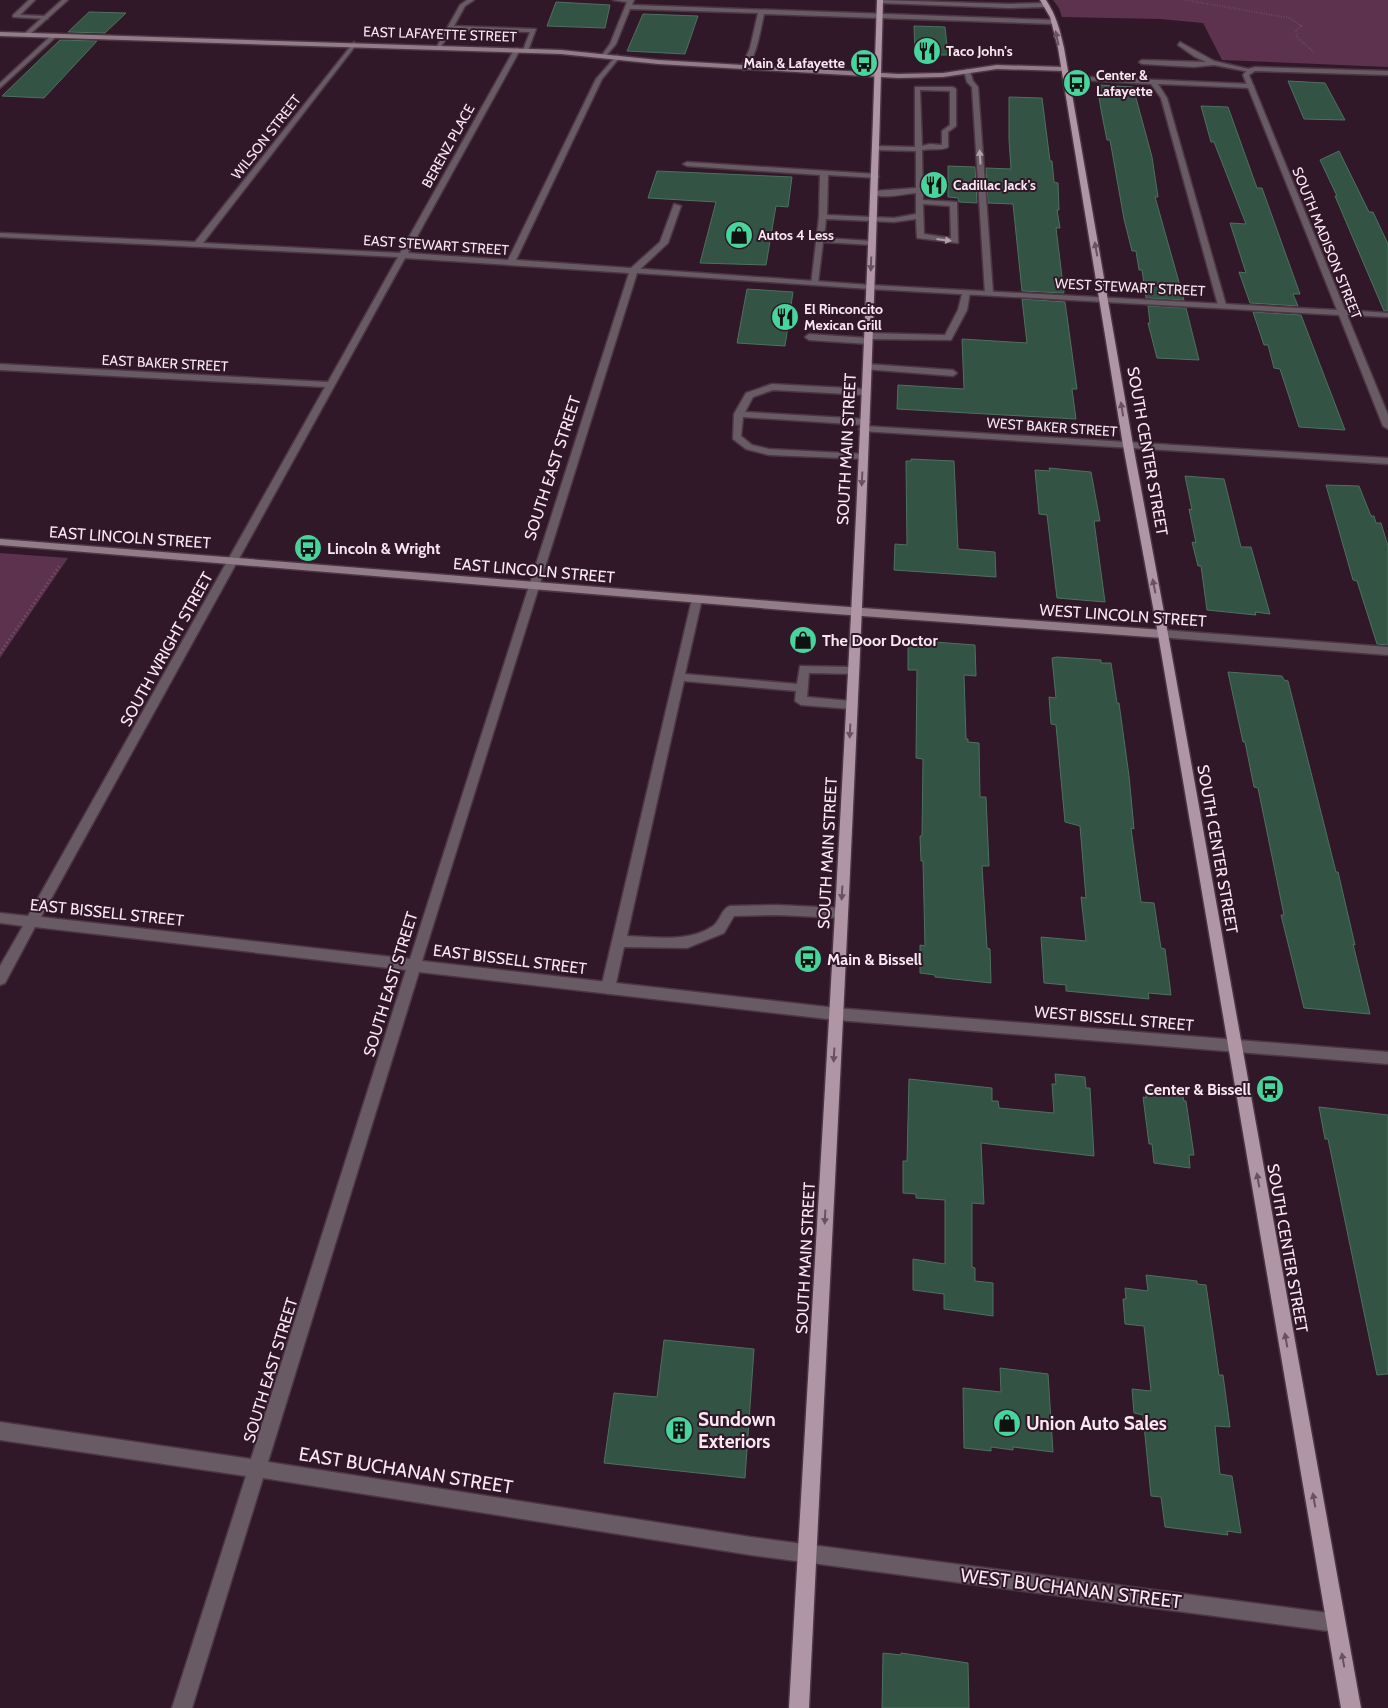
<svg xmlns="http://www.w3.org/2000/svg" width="1388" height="1708" viewBox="0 0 1388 1708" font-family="Cabin,sans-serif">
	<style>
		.green { fill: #5d324e }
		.building { fill: #335444; stroke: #4e705f }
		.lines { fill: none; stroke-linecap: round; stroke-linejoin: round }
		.lane-casing { stroke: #4c3544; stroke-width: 3 }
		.street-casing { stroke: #4c3544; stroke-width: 3 }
		.secondary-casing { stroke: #4c3544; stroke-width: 3 }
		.primary-casing { stroke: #4c3544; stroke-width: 3 }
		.path-far1 { stroke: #745e6c; stroke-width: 2; stroke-dasharray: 0.5 2; stroke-linecap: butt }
		.path { stroke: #745e6c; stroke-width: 2.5; stroke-dasharray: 1 3; stroke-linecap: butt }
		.lane { fill: #685b63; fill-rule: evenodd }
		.street { fill: #685b63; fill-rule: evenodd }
		.secondary { fill: #917c88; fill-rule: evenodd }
		.primary { fill: #b095a5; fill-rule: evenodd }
		.oneway { fill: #6a5060 }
		.oneway2 { fill: #b0a1aa }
		.labels { text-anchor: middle; stroke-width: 4; stroke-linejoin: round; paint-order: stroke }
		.far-street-label { font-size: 14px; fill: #f9e7f1; stroke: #301828 }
		.far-poi-label { font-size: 14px; font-weight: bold; fill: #f9e7f1; stroke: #301828; text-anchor: start }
		.street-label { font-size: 16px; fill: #f9e7f1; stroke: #301828 }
		.poi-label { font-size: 16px; font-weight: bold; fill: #f9e7f1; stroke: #301828; text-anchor: start }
		.near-poi-label { font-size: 19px; font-weight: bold; fill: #f9e7f1; stroke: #301828; text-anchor: start }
		.near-street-label { font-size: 19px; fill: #f9e7f1; stroke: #301828 }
	</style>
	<rect width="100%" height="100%" fill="#301828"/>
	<!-- green -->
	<g class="green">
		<polygon points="1053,0 1388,0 1388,67 1222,60 1203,23 1160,19 1062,17 1059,8"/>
		<polygon points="0,553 68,558 0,658"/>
	</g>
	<!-- building -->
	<g class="building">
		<polygon points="556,2 610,5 605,28 547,26"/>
		<polygon points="89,12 126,13 105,33 68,32"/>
		<polygon points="643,14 698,16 685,54 627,51"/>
		<polygon points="914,26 945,27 948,55 915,55"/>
		<polygon points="60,40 97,41 44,98 2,96"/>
		<polygon points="1288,81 1325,83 1345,120 1304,119"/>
		<polygon points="1100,85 1133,87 1152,157 1158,197 1155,197 1184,300 1146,298 1142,270 1139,270 1136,251 1132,251 1124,219 1110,140 1107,140 1102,115 1097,86"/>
		<polygon points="1009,97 1042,98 1050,161 1052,161 1054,182 1058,183 1059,210 1057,210 1060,228 1056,228 1064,293 1022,291 1013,204 988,203 986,168 1011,169 1009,139"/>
		<polygon points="1201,106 1228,107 1257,188 1262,188 1300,294 1293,294 1298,306 1250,303 1239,272 1246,273 1230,223 1246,224 1214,142 1211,142"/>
		<polygon points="1339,151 1369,212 1373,212 1388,244 1388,311 1384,311 1335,196 1337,196 1320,160"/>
		<polygon points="948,166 975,167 977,203 959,202 958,198 948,197"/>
		<polygon points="657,171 792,177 788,207 776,206 766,265 700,263 716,202 648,198"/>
		<polygon points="747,289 793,292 785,346 737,343"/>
		<polygon points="1022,299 1065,302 1077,389 1072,389 1076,419 897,409 898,385 964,389 962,339 1027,343"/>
		<polygon points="1148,306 1186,308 1199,360 1157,358 1148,323 1150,323"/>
		<polygon points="1253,312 1301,315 1345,430 1299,427 1280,369 1274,368 1268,345 1264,345"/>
		<polygon points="911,459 954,461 958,549 995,552 996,577 894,570 895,544 907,545 906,461 911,461"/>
		<polygon points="1049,468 1091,472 1100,521 1094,521 1105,602 1057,598 1047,515 1039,514 1035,470 1050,471"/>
		<polygon points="1185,476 1224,479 1241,547 1251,547 1270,614 1255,612 1256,615 1207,610 1201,566 1198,566 1192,542 1196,543 1189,509 1192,510"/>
		<polygon points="1326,485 1359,486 1371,516 1374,516 1376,523 1381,523 1388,546 1388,645 1377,644 1357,581 1353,580"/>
		<polygon points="908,640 975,645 976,676 964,675 966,739 968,739 968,742 979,743 980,797 986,797 989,866 982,866 987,948 990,949 991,983 935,977 935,975 920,973 920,945 925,946 923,861 921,861 920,836 922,836 923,759 916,758 917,670 908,670"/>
		<polygon points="1057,657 1101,660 1101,663 1111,663 1117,703 1119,703 1129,776 1134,829 1131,828 1141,902 1154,903 1161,948 1165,949 1171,995 1148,993 1149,999 1066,991 1066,985 1044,983 1041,937 1086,941 1081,897 1086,898 1080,826 1065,822 1056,725 1051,724 1049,697 1056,698 1052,658"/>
		<polygon points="1228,672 1282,676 1284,680 1288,681 1336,872 1338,872 1355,945 1353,944 1370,1014 1304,1008 1281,915 1284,915 1258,788 1254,787 1245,742 1243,742"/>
		<polygon points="1055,1074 1085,1077 1086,1088 1090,1088 1094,1156 981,1143 984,1204 972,1203 972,1267 975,1268 975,1281 993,1283 993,1316 944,1309 944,1294 913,1290 913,1259 945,1264 945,1200 916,1198 916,1194 903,1193 903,1161 907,1161 909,1079 992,1088 992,1101 998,1101 999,1108 1054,1113 1052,1084 1056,1084"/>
		<polygon points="1145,1089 1182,1093 1184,1101 1186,1101 1194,1155 1189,1155 1190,1168 1154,1163 1152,1144 1149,1144 1143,1097 1146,1098"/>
		<polygon points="1319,1107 1388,1115 1388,1374 1377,1375 1328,1139 1325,1139"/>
		<polygon points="1146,1275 1197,1281 1197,1284 1206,1285 1219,1375 1223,1375 1230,1427 1215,1426 1220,1474 1232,1476 1241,1533 1227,1531 1228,1535 1165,1527 1161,1497 1151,1496 1143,1415 1134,1413 1132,1389 1151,1391 1144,1326 1125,1324 1123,1299 1126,1299 1125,1288 1148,1291"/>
		<polygon points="664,1340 754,1349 745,1478 604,1463 614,1393 657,1397"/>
		<polygon points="1000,1368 1048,1374 1053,1452 1013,1447 1013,1450 991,1447 991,1451 964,1448 963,1388 1001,1392"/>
		<polygon points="883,1653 901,1655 901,1653 968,1663 969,1708 882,1708"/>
	</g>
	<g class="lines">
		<!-- lane casing -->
		<g class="lane-casing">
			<g id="lane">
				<polygon points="29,0 35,0 20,15 46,16 48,19 13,17 13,15"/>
				<polygon points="467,0 474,0 465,6 454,26 536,29 528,51 523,50 530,32 452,30 440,48 436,48 460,5"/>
				<path d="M613 0H634L632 5 1054 20 1057 22 1054 24 764 14C761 27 756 62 744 70L741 68 750 48 758 13 630 9 616 44 605 57 602 55 610 44 627 2Z"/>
				<polygon points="878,0 1010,4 1046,3 1049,5 1046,7 1010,8 880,3"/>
				<polygon points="53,34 58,35 0,88 0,83"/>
				<polygon points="1180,42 1214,61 1253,70 1250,72 1214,65 1194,67 1142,64 1139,62 1142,60 1206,62 1195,57 1178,45"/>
				<polygon points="967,69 970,71 973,81 978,87 993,293 989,295 985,293 972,87 967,82 964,71"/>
				<polygon points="1066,76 1251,84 1254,86 1251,88 1158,84 1167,98 1226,305 1225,307 1218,305 1161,98 1151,84 1064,79 1063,78"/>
				<path d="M915 87H953L956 89V126L948 132V147C942 151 931 148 922 150L923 200 957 202 958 243 917 238 916 219 894 222 826 219 824 238 872 241 876 243 872 245 823 242 818 283 811 285 819 217 820 175 687 166 683 164 687 162 875 174 879 176 878 178 828 175 827 215 894 218 916 214V193C903 194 881 200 870 193L874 191 916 188V151L876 150 873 148 876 146 915 147ZM920 90 950 91V125L942 131V145L930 144 922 146ZM923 204 950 206 951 238 924 234Z"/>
				<polygon points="674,204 681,206 668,243 637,272 631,272 631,268 660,242"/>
				<polygon points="963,290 970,292 967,310 951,340 868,339 872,341 868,344 809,340 805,337 809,334 868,338 864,336 868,333 945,335 958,310"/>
				<polygon points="867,364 953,370 957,373 953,376 864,369 864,365"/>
				<polygon points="772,384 866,389 870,392 866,395 773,390 753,397 745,412 865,419 870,422 865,425 743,417 741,436 752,445 769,449 863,454 866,455 866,459 769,455 746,449 733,439 734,414 746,393"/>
				<path d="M697 596 702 599 685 674 797 684 800 666 853 667 857 668 859 671 857 674 809 673 807 697 851 701 857 705 851 709 801 705 795 701 796 691 684 681 627 936C655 937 688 943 713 926 721 920 721 909 730 906L777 905 841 908 846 909 847 913 846 917 841 918 777 915 734 916 724 933 687 948 624 947 615 988 613 992 608 994 603 992 601 988 692 599Z"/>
			</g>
		</g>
		<!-- street casing -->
		<g class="street-casing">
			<g id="street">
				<polygon points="62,0 68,0 29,35 25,35 25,33"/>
				<path d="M354 42 356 45 203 243 400 253 514 50 517 48 520 50 408 253 508 260 596 79 617 55 620 57 602 79 516 260 870 285 1337 310 1243 75 1248 69 1255 67 1388 71V75L1255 71 1249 75 1345 310 1388 313V317L1347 315 1388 415V429L1383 426 1339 315 870 289 637 273 422 961 836 1008 1388 1052V1064L836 1020 419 972 268 1462 751 1537 1336 1614 1343 1616 1345 1623 1343 1630 1336 1632 751 1555 263 1478 192 1708H172L246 1476 0 1440V1422L251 1459 406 970 35 927 5 983 0 985V966L23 926 0 923V913L28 916 325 387 0 370V364L328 382 398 257 0 237V233L195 242ZM405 258 629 273 410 959 41 917Z"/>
				<polygon points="864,426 1388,458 1388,464 861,431 859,429"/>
				<polygon points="1163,630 1388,647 1388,655 1159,637 1158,634"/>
			</g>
		</g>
		<!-- secondary casing -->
		<g class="secondary-casing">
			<g id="secondary">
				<polygon points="0,32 561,50 658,60 898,74 943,73 997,65 1064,67 1067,69 1064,71 997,69 943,77 898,78 658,64 561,54 0,36"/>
				<polygon points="0,539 808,604 1163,630 1168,634 1163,638 808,612 0,545"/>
			</g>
		</g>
		<!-- primary casing -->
		<g class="primary-casing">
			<g id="primary">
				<path d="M877 0H883C869 570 836 1139 809 1708H789C821 1139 859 570 877 0Z"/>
				<path d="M1040 0H1046C1056 15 1060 30 1064 48L1133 445 1168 634 1361 1708H1341L1158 634 1123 445 1058 48 1050 17Z"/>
			</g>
		</g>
		<!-- path-far1 -->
		<polyline class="path-far1" points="1185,0 1290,18 1301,26 1296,31 1297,37 1315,53"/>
		<!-- path -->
		<polyline class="path" points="0,653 60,565"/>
		<!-- lane -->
		<use href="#lane" class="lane"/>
		<!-- street -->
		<use href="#street" class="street"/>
		<!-- secondary -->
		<use href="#secondary" class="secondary"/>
		<!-- primary -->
		<use href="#primary" class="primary"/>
	</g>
	<!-- one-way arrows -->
	<defs><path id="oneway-solid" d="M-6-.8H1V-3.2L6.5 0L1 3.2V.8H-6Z" transform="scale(1.25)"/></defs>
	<g class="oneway">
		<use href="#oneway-solid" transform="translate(1057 38) rotate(-102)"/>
		<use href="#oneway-solid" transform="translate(1096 249) rotate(-100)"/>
		<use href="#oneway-solid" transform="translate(871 264) rotate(92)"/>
		<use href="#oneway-solid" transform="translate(1122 409) rotate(-99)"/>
		<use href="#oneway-solid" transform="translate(862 479) rotate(93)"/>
		<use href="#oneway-solid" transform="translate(1154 586) rotate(-101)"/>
		<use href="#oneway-solid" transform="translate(850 731) rotate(93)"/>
		<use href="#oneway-solid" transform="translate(842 893) rotate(93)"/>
		<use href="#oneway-solid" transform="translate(834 1055) rotate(93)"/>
		<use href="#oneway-solid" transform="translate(1258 1180) rotate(-100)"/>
		<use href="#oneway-solid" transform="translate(825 1217) rotate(93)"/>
		<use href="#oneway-solid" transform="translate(1286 1340) rotate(-100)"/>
		<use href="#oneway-solid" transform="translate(1314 1500) rotate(-100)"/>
		<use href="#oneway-solid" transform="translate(1343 1660) rotate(-100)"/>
	</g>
	<g class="oneway2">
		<use href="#oneway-solid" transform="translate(980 157) rotate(-94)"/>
		<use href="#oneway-solid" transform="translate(944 240) rotate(7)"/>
	</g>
	<!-- icons -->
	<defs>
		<g id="restaurant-disc" transform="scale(1.4375)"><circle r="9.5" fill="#48d49d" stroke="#301828"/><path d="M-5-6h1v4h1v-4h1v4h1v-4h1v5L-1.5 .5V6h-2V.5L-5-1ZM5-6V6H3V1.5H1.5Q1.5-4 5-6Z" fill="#111"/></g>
		<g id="bus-disc" transform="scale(1.4375)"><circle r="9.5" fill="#48d49d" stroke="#301828"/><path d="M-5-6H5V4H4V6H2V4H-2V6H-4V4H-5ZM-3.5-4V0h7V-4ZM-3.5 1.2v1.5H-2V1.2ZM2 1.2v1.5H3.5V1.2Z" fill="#111"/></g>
		<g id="shop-disc" transform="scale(1.4375)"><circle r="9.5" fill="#48d49d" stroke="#301828"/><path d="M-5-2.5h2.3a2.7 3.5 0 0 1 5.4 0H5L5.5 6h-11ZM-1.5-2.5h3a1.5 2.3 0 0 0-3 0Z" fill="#111"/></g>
		<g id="building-disc" transform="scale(1.4375)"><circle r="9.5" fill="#48d49d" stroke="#301828"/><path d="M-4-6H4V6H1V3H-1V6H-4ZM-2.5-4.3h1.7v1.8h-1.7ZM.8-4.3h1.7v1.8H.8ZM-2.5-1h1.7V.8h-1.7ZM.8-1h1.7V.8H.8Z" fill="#111"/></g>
	</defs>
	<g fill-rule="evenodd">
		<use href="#restaurant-disc" x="927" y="51"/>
		<use href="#bus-disc" x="864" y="63"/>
		<use href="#bus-disc" x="1077" y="83"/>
		<use href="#restaurant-disc" x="934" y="185"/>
		<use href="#shop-disc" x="739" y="235"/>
		<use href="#restaurant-disc" x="785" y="317"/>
		<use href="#bus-disc" x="308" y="548"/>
		<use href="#shop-disc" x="803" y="640"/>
		<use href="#bus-disc" x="808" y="959"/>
		<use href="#bus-disc" x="1270" y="1089"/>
		<use href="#shop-disc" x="1007" y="1423"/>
		<use href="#building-disc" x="679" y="1430"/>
	</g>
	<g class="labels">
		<!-- far-street labels -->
		<g class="far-street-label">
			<text transform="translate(440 34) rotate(2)" y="5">EAST LAFAYETTE STREET</text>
			<text transform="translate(266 137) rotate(-52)" y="5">WILSON STREET</text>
			<text transform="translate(448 146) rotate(-61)" y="5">BERENZ PLACE</text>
			<text transform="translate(1327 243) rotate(68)" y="5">SOUTH MADISON STREET</text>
			<text transform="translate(436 245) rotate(4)" y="5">EAST STEWART STREET</text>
			<text transform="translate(1130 287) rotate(3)" y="5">WEST STEWART STREET</text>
			<text transform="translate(165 363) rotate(3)" y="5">EAST BAKER STREET</text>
			<text transform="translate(1052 427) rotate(4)" y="5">WEST BAKER STREET</text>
		</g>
		<!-- far-poi labels -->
		<g class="far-poi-label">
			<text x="946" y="56">Taco John's</text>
			<text x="845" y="68" text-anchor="end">Main &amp; Lafayette</text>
			<text x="1096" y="80">Center &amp;<tspan x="1096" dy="16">Lafayette</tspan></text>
			<text x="953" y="190">Cadillac Jack's</text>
			<text x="758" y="240">Autos 4 Less</text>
			<text x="804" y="314">El Rinconcito<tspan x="804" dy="16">Mexican Grill</tspan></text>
		</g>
		<!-- street labels -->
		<g class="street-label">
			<text transform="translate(846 449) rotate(-87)" y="6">SOUTH MAIN STREET</text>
			<text transform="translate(1148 451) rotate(80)" y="6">SOUTH CENTER STREET</text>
			<text transform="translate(552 468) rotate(-72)" y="6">SOUTH EAST STREET</text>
			<text transform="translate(130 537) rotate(4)" y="6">EAST LINCOLN STREET</text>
			<text transform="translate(534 570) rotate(5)" y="6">EAST LINCOLN STREET</text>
			<text transform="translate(1123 615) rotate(4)" y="6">WEST LINCOLN STREET</text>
			<text transform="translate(166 649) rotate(-61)" y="6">SOUTH WRIGHT STREET</text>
			<text transform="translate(1218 849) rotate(80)" y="6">SOUTH CENTER STREET</text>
			<text transform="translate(827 853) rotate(-87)" y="6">SOUTH MAIN STREET</text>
			<text transform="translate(107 912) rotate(6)" y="6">EAST BISSELL STREET</text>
			<text transform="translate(510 959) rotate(7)" y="6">EAST BISSELL STREET</text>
			<text transform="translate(390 984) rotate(-73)" y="6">SOUTH EAST STREET</text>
			<text transform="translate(1114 1018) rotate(5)" y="6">WEST BISSELL STREET</text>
			<text transform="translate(1288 1248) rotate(80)" y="6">SOUTH CENTER STREET</text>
			<text transform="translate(805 1258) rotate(-87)" y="6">SOUTH MAIN STREET</text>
			<text transform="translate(270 1370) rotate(-73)" y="6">SOUTH EAST STREET</text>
		</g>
		<!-- poi labels -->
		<g class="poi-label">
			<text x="327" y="554">Lincoln &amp; Wright</text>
			<text x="822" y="646">The Door Doctor</text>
			<text x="827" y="965">Main &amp; Bissell</text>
			<text x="1251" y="1095" text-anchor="end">Center &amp; Bissell</text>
		</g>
		<!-- near-poi labels -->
		<g class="near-poi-label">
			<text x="698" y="1426">Sundown<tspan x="698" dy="22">Exteriors</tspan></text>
			<text x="1026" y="1430">Union Auto Sales</text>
		</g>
		<!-- near-street labels -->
		<g class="near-street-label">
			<text transform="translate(406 1470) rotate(9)" y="7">EAST BUCHANAN STREET</text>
			<text transform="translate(1071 1588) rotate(7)" y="7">WEST BUCHANAN STREET</text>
		</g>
	</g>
</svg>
